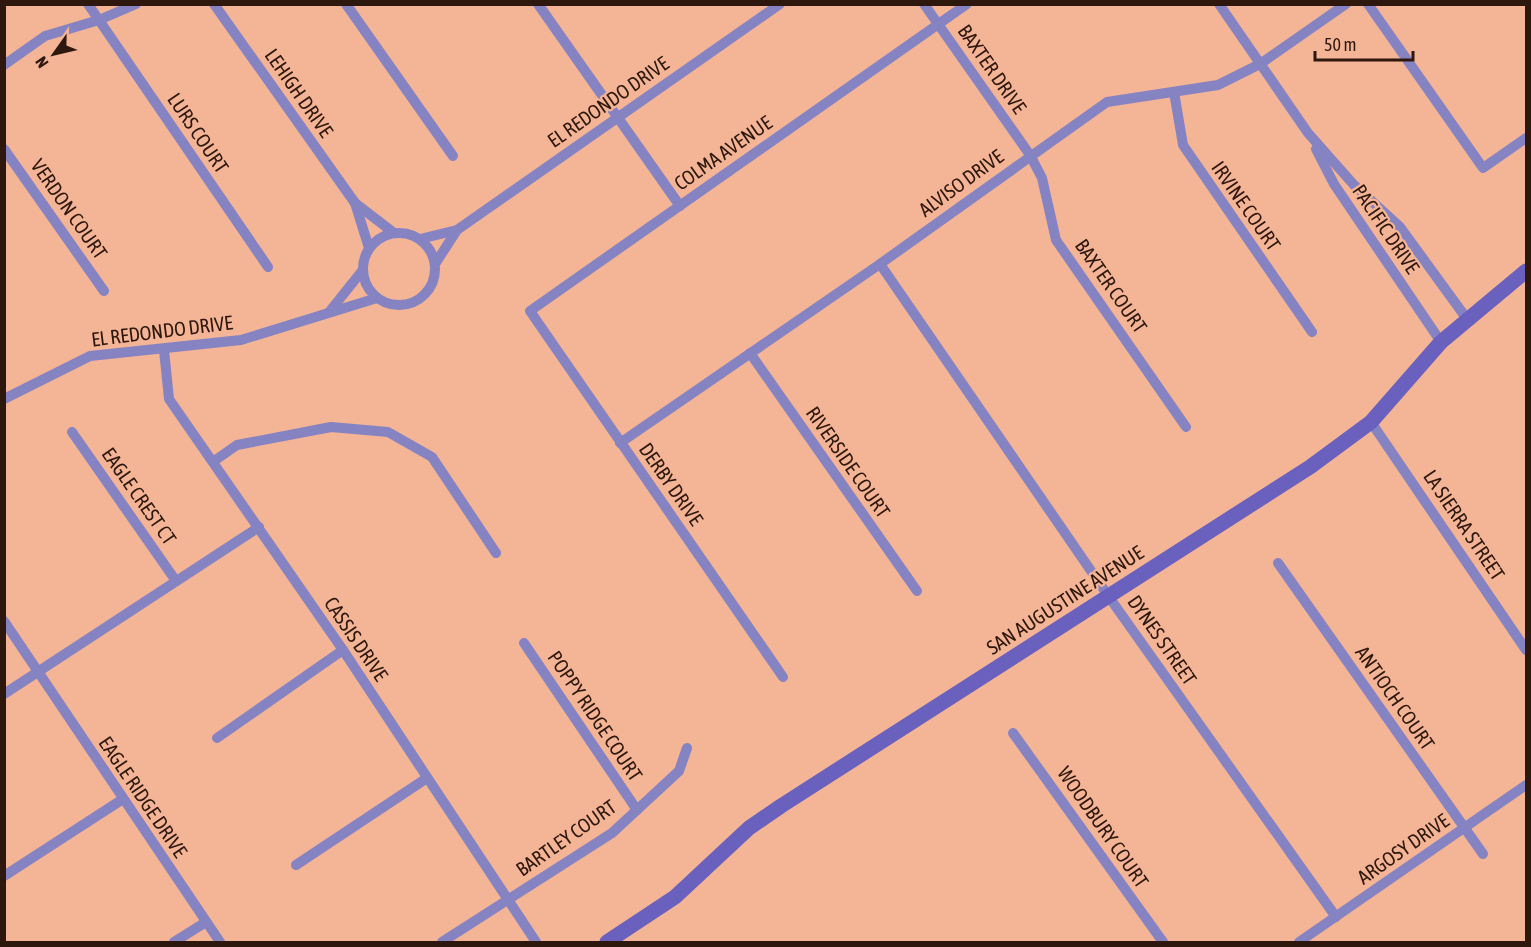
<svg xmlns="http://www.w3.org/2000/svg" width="1531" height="947" viewBox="0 0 1531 947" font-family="'Asap Condensed',sans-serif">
  <rect width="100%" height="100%" fill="#f4b496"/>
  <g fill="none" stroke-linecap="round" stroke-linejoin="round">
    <g stroke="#8683c3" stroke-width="10">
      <polyline points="88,4 268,267"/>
      <polyline points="214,4 355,203 394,233"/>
      <polyline points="346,4 453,156"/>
      <polyline points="538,4 680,206"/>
      <polyline points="924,4 1030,155 1042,178 1056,240 1186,427"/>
      <polyline points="1219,4 1308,133 1354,185 1400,227 1467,319"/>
      <polyline points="1368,4 1483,168 1526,138"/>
      <polyline points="4,65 45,36 99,20 136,4"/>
      <polyline points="1174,92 1183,145 1312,332"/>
      <polyline points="4,149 104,291"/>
      <polyline points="1316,149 1334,184 1441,342"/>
      <polyline points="355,203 369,248"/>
      <circle cx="399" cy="269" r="36"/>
      <polyline points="420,239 457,230"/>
      <polyline points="435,264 457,230 780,4"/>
      <polyline points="880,264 1109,597 1336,917"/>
      <polyline points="330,311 362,271"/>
      <polyline points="164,350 169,399 343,650 536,942"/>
      <polyline points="750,353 917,591"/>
      <polyline points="4,399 90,356 241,340 377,298"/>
      <polyline points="1371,422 1526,650"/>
      <polyline points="72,432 176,581"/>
      <polyline points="620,443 880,264 1107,102 1218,85 1260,64 1346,4"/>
      <polyline points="214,461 237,445 331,427 388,432 432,457 496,553"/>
      <polyline points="1278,563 1483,854"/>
      <polyline points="4,621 220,942"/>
      <polyline points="524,643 637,810"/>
      <polyline points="783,677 530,311 967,4"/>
      <polyline points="4,694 259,527"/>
      <polyline points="1013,733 1163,942"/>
      <polyline points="217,738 343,650"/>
      <polyline points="296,865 427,778"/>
      <polyline points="4,876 123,799"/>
      <polyline points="174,942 206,922"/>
      <polyline points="442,942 612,833 679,771 687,748"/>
      <polyline points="1299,942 1526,785"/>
    </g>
    <polyline stroke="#6a60be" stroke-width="15" points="607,942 675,897 749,828 781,806 1310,467 1371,422 1441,342 1526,271"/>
  </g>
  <g text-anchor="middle" stroke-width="4.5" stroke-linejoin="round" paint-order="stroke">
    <g font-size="20" fill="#2e170c" stroke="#f4b496">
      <text transform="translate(992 69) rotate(55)" y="7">BAXTER DRIVE</text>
      <text transform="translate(299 93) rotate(55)" y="7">LEHIGH DRIVE</text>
      <text transform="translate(608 102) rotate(-35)" y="7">EL REDONDO DRIVE</text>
      <text transform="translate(198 133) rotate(56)" y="7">LURS COURT</text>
      <text transform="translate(723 153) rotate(-35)" y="7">COLMA AVENUE</text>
      <text transform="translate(961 183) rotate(-36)" y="7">ALVISO DRIVE</text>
      <text transform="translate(1246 206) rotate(55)" y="7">IRVINE COURT</text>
      <text transform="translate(69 209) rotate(55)" y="7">VERDON COURT</text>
      <text transform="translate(1386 229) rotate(56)" y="7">PACIFIC DRIVE</text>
      <text transform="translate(1111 286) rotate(55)" y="7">BAXTER COURT</text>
      <text transform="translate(162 331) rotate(-7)" y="7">EL REDONDO DRIVE</text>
      <text transform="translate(848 462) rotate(55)" y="7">RIVERSIDE COURT</text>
      <text transform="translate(671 484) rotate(55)" y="7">DERBY DRIVE</text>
      <text transform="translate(139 496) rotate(55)" y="7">EAGLE CREST CT</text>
      <text transform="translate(1464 525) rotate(56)" y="7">LA SIERRA STREET</text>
      <text transform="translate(1065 600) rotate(-33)" y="7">SAN AUGUSTINE AVENUE</text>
      <text transform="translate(356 639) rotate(56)" y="7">CASSIS DRIVE</text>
      <text transform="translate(1162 640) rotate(55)" y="7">DYNES STREET</text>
      <text transform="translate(1395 698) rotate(55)" y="7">ANTIOCH COURT</text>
      <text transform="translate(595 716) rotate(56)" y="7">POPPY RIDGE COURT</text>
      <text transform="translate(143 797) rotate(56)" y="7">EAGLE RIDGE DRIVE</text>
      <text transform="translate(1103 827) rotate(55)" y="7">WOODBURY COURT</text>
      <text transform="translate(566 838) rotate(-35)" y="7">BARTLEY COURT</text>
      <text transform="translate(1403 849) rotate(-35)" y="7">ARGOSY DRIVE</text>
    </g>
  </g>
  <rect width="1531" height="947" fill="none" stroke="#2e170c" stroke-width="12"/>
  <g transform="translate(54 54) rotate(236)" stroke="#f4b496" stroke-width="4.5" paint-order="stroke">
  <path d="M0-4.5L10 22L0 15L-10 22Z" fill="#2e170c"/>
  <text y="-9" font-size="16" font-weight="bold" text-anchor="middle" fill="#2e170c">N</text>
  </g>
  <path d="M1315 51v9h98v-9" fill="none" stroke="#2e170c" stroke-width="3"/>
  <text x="1324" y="51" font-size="18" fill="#2e170c" stroke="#f4b496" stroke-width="4.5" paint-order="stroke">50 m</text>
</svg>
